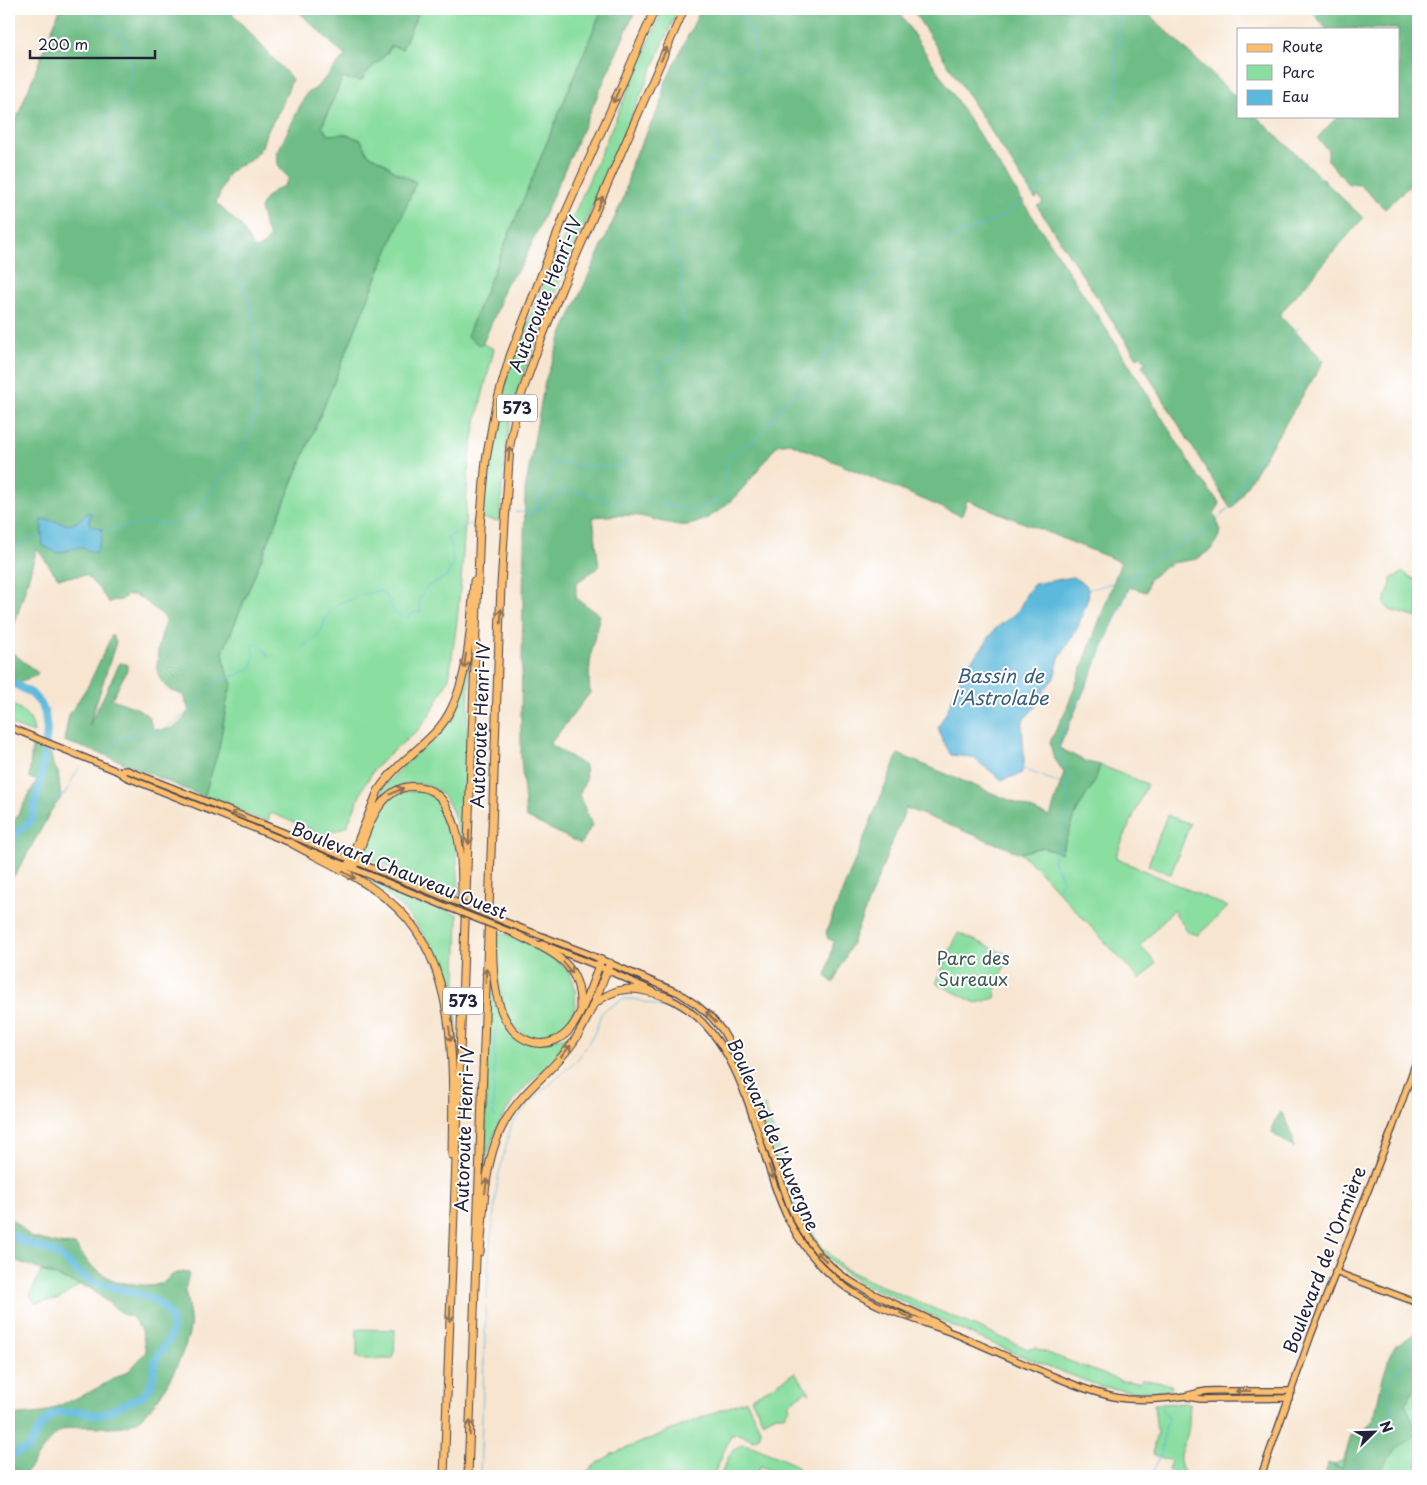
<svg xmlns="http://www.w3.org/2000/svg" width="1427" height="1485" viewBox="0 0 1427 1485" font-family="'Playpen Sans',sans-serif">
  <rect width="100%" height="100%" fill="#fff"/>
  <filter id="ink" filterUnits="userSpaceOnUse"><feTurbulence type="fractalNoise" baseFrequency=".02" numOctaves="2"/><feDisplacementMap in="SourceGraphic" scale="10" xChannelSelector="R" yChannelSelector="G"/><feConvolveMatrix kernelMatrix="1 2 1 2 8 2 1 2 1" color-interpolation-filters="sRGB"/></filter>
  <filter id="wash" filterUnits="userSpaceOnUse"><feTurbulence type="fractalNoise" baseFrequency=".0096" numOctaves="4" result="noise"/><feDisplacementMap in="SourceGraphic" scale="20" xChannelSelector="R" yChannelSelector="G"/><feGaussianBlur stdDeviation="1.12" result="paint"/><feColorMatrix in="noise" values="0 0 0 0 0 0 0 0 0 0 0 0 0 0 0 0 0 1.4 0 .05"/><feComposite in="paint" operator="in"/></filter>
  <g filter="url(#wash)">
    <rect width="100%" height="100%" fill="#f7e5d0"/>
    <g fill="#89dea0" stroke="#56806e">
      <path d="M420,9H602L467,336L494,349L477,417L469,460L462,568L457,621L449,678L432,711L418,730L388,755L373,771L363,788L347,826L324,835L271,813L267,822L204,797L219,748L228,696L232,684L226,671L223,652L416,182L395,172L385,163L368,154L361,140L345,134L328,135L322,127L342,78L362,80C370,65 383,62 392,46L402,49Z"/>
      <polygon points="663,9 678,9 555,293 520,382 512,413 506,447 499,521 481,518 499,409 513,356"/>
      <polygon points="1403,572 1418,582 1418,618 1390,610 1384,603 1391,584 1391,578 1397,576"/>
      <path d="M468,664H470L463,842H461C457,828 455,813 447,801C428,773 388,780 374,809L381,791L390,779L446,724C458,705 464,686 468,664Z"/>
      <path d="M9,704C23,708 33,718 34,733L9,724Z"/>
      <polygon points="1100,765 1147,784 1115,858 1228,907 1198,935 1188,932 1173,910 1140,946 1156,963 1140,980 1035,866 1020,853 1042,847 1073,820 1082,800 1095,781"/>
      <path d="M412,791C418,791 425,791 431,794C458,811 458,871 459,898C427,885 397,868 364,857C361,846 380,807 389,799C394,793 404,792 412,791Z"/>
      <polygon points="1167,815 1190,824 1171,874 1153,868 1153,867 1148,865"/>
      <path d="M353,873L458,915L456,978L457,1063C455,1044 456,1024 452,1006C450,996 445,986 442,977C424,925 401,899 353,873Z"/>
      <path d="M496,931C517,938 547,949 563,965C588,989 574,1046 534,1038C527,1036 520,1032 515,1027C494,1002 497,961 496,931Z"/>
      <polygon points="958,933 1009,955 996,988 995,998 976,1003 936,983"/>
      <path d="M490,985H493L503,1019L528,1043L567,1037L575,1028H577C565,1051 547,1066 529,1083C506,1106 492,1133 485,1164H484Z"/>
      <polygon points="765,1106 800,1213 822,1246 845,1269 872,1282 1028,1349 1035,1348 1121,1381 1139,1382 1143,1379 1172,1385 1171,1390 1135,1392 1099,1386 1014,1353 955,1327 938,1318 885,1293 862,1285 835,1265 814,1242 806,1230 791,1197 761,1114 761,1109"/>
      <polygon points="41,1271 80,1285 57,1300 35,1303 30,1295"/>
      <polygon points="357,1329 395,1330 394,1356 392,1359 361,1359 357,1357"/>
      <polygon points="1418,1343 1418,1476 1325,1476 1330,1466 1342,1461 1350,1446 1358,1440 1374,1419"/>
      <polygon points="795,1372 810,1393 809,1394 806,1391 788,1404 790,1407 784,1415 774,1415 763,1421 751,1398 777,1384"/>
      <polygon points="746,1400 760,1429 760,1435 754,1440 739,1434 731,1435 713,1476 582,1476 592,1467 612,1454"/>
      <path d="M1190,1403C1189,1413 1190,1426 1187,1435C1180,1456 1176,1454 1185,1476L1168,1470L1171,1461L1152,1454L1157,1433L1154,1404Z"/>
      <polygon points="742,1444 752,1446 796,1465 798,1470 796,1476 784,1476 760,1466 756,1476 720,1476 731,1452"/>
    </g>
    <g fill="#6ebd86" stroke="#487060">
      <path d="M60,9H228L292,79L281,108L266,133L262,147L251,160L236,167L227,176L216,203L241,226L254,249C261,248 267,242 270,237L265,227L260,208C266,198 271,190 284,186L289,178L282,171L278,164L277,153L306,94L316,88L345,56L296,9H420L402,49L391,46C383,61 370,66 361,81L342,78L322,126L328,135L345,134L361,140L368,154L385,163L395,172L416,182L223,652L226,671L232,684L228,696L219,748L204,797L105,755L64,741L69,715L89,684L112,635L116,642L89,726L120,663L127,664V670L112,699L139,709L149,717L153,729C171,732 181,726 189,710L183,695L169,690L160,679L157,668L158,650L165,621L164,616L141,598L134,595H127L121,600L110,601L109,603L100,590L86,575L58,578L37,549L13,630L9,634V544L16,527L9,521V138Z"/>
      <polygon points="602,9 636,9 522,265 504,286 498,308 483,343 479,345 467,336"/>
      <path d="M701,9H897L1127,361L1194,470L1220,504L1214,513L1221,531L1213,548L1197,559L1171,563L1149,579L1146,592L1129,587L1059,748L1087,762L1100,765L1095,781L1077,811L1061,853L1042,847L1020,853L906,808L852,943L833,983L826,976L834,941L828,939L826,932L898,754L1050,817L1064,773L1053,756L1050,742L1067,708L1121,562L967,500L962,516L790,443L777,445C754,474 726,518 688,525C677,527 651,518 639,516C624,514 608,516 593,517L599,567L576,583V598L600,615C593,641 587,666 590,693L550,744L585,766L586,780L579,795L592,825L581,844L526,817L521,758V717L525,491L545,381L563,332L624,197L632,162L661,104L664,85Z"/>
      <polygon points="912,9 1143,9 1238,99 1238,116 1256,116 1363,218 1279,315 1324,361 1233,508 1230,508 1142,365 1146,362 1141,356 1137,358 1037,206 1043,203 1039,196 1035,199"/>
      <polygon points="1311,9 1409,9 1418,25 1418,178 1385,209 1360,185 1348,184 1328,161 1328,150 1317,138 1338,116 1398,116 1398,29 1326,29"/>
      <polygon points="9,650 38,673 36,676 9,685"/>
      <polygon points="32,746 51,754 53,765 58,772 61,798 51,811 16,874 9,881 9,831 37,780 29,778"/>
      <path d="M1281,1112C1289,1123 1293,1134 1294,1148L1272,1133L1274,1122Z"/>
      <path d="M9,1217L31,1237L59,1244L75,1245L91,1266L115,1282L152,1286L163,1283L172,1275L183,1271L189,1273C188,1279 185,1286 186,1292C187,1308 193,1317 189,1333C183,1358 154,1419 127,1425C110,1430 77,1423 63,1430C51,1435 32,1465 24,1476H9V1416L42,1413L88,1393L130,1370L146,1352L142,1331L131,1316L124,1315L90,1288L80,1285L9,1258Z"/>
      <polygon points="1418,1328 1418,1383 1405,1404 1418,1433 1413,1438 1397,1448 1375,1476 1325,1476 1328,1463 1342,1468 1351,1435 1359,1437 1374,1419 1382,1381 1390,1355 1396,1345 1414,1335"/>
    </g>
    <g fill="#5db9db" stroke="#406e8b">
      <path d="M87,513H91L89,523L91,526L102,529L101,540L96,553L80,547L58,553L43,546L41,520C65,518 67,535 87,513Z"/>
      <polygon points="1073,577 1087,586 1089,595 1078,627 1059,658 1054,678 1041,694 1036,706 1024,719 1022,725 1024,756 1024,764 1021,774 1002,780 972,757 951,755 942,739 938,727 946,713 967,665 981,649 995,629 1018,611 1027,593 1034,584"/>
    </g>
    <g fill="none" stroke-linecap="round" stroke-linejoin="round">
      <g stroke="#5db9db" stroke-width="1">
        <path d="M87,9C90,22 108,30 121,33C131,53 137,85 120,104C116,107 112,111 108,114L105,130L111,154L123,176L135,191L170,210L220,242L229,251L250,306L254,323L258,368L256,413L248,435L239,456L223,475L197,514L188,520L169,524L146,523L102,531"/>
        <polyline points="1030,195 1059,172 1073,165 1107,113 1118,87 1117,66 1114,55 1120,44 1117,29 1123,9"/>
        <polyline points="932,247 998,218 1024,200"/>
        <polyline points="727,486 725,476 726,466 731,454 755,441 787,401 800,391 838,339 856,300 868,282 884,269 927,250"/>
        <polyline points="1235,505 1234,496 1265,447 1273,419 1290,395 1303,383 1304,377 1291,352 1290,347 1291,342 1298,328"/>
        <path d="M515,512L534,513L554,462L587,466H621L631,456L636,430L633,422L641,415L646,392L656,385L663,389L669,381L658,367L674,357L680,345L683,321L679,299L681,275L674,254L664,237L669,220L682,213L692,211L698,195L692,178L701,163L713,162L718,144L709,127C698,131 692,131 684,123L686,107L694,102L710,66L727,67L749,64L756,51L749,26L742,21L740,16L742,9"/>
        <polyline points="535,512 564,490 588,494 596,498 608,500 653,501 690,511 718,501 724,495 726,489"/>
        <path d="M9,559C22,542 19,537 43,538"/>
        <path d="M1087,590C1108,584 1128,581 1144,565L1216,525C1217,518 1222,513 1228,509"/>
        <path d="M302,647L315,638L322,629L326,617L340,602C354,601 351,597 361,595C367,593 371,594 377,590C388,594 390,602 394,612L406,619L411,614L421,611L418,603L425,588L446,577L453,565L451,542L446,539L469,524L475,522"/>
        <polyline points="106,754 111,743 127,736 136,735 147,729 161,731 185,715 216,682 238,675 252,667 254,655 252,644 259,645 270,657"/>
        <polyline points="1021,768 1057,782 1066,788 1069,799 1068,811 1053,861 1063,880 1058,890"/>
        <polyline points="1066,787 1072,781 1058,753 1059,741 1137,572"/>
        <polyline points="31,821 54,798 64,795 80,766"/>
        <polyline points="496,1117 493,1115 495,1031 499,1026"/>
        <polyline points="487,1298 489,1256 498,1178 511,1126 529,1103 578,1059 595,1032 601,1014 606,1009 623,999 634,999 680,1013"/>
        <polyline points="480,1476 486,1306"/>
        <polyline points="1151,1476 1160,1456 1166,1425 1168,1419 1161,1407"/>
        <path d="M1340,1476L1354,1466L1382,1431L1380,1426L1381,1422L1391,1415L1393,1411L1389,1400L1388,1385L1400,1366C1418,1361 1402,1352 1418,1343"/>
      </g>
      <g stroke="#5db9db" stroke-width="8">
        <polyline points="9,681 31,693 41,704 45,713 47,731 42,774 31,821 15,834 9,850"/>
        <path d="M9,1232C13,1235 17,1238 21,1241C33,1246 45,1248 57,1254C69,1262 77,1273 89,1280C113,1292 161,1289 171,1320C178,1341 155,1350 154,1367C153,1395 143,1396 120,1406C114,1409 106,1414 99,1415C93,1415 87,1412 81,1412C72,1411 63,1413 54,1413L39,1429L28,1449L13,1454L9,1453"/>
      </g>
    </g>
  </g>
  <g filter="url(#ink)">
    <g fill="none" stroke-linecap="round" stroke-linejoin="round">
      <g stroke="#423f51" stroke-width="8">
        <g id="major">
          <polyline points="9,727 117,771 126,777 293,844"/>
          <polyline points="117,771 127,770 178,790 444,897"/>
          <polyline points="313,852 442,905"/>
          <path d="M513,925L586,953L679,993L697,1005L711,1017L722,1030L739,1059L789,1204C804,1241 830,1272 866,1290C892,1304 920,1313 946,1328"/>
          <polyline points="542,944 598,966 653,991"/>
          <path d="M666,997C750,1034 753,1149 789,1221C803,1249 823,1271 848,1289C881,1311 922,1321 958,1335C990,1349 1021,1363 1053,1376C1077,1386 1101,1396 1127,1399C1146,1400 1167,1399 1185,1396C1190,1395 1196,1393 1201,1392C1210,1390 1220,1391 1230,1391C1250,1391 1271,1391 1292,1391"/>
          <polyline points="1335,1272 1418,1303"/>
          <polyline points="1188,1397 1201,1399 1289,1398"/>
          <polyline points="1261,1476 1311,1335 1393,1127 1418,1056"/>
        </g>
      </g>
      <g stroke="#423f51" stroke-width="9">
        <g id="highway">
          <path d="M291,843C327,863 368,880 398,909C460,968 453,1077 452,1155"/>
          <path d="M348,866L378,791C394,765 419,751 439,728C469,692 471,627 474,581"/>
          <path d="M354,868C364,838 378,780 419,787C431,789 441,796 446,806C463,834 462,872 462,903"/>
          <path d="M493,920C492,957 488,1034 536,1043C549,1045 562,1039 570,1029C582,1016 594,978 601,960"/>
          <path d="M513,933C549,951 581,960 580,1006"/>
          <path d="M593,1005C620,982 638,988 670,998"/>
          <path d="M480,1252C484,1211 483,1167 501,1129C517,1095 546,1077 569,1048C588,1024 598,991 610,963"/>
          <polyline points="444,1476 480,526 486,460 495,409 510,356 565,214 655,9"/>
          <polyline points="468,1476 501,585 510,445 517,407 539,345 562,288 684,9"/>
        </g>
      </g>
      <use href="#major" stroke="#fbbe6e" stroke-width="5.5"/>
      <use href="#highway" stroke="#fbbe6e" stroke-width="7"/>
      <g stroke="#423f51" stroke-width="8" stroke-linecap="butt">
        <g id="major-bridge">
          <polyline points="444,897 513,925"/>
          <polyline points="442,905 513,933"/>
        </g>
      </g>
      <use href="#major-bridge" stroke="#fbbe6e" stroke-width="5.5"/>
    </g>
    <defs><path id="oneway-shaft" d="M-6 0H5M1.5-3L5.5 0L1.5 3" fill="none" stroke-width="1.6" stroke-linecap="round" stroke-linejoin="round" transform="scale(1.25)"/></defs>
    <g stroke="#8e7054">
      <use href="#oneway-shaft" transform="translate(664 54) rotate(-66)"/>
      <use href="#oneway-shaft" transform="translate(616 96) rotate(114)"/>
      <use href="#oneway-shaft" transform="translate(600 203) rotate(-66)"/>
      <use href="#oneway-shaft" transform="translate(509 454) rotate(-86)"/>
      <use href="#oneway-shaft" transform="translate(501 616) rotate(-88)"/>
      <use href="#oneway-shaft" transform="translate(465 661) rotate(98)"/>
      <use href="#oneway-shaft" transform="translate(397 791) rotate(-26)"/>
      <use href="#oneway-shaft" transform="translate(238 815) rotate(-158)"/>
      <use href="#oneway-shaft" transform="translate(469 837) rotate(92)"/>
      <use href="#oneway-shaft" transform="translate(349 875) rotate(30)"/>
      <use href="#oneway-shaft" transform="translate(568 968) rotate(51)"/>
      <use href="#oneway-shaft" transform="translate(486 976) rotate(-88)"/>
      <use href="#oneway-shaft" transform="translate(711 1017) rotate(-134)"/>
      <use href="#oneway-shaft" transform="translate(450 1034) rotate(83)"/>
      <use href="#oneway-shaft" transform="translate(566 1051) rotate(-50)"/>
      <use href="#oneway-shaft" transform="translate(771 1172) rotate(71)"/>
      <use href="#oneway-shaft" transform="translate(486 1186) rotate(-82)"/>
      <use href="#oneway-shaft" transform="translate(822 1257) rotate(-134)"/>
      <use href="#oneway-shaft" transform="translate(450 1314) rotate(92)"/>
      <use href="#oneway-shaft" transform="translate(907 1316) rotate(23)"/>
      <use href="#oneway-shaft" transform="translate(1243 1391) rotate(179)"/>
      <use href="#oneway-shaft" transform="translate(470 1428) rotate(-88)"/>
    </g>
  </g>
  <g text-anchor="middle" stroke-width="4" stroke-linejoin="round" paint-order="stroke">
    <g fill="#fff" stroke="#646476" stroke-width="1">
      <rect x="497" y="394.5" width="40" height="27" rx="4"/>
      <rect x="443" y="987.5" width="40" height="27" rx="4"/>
    </g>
    <g font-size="16" font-weight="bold" fill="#22223b">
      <text x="517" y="414">573</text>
      <text x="463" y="1007">573</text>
    </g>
    <g font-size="18" fill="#22223b" stroke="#fff">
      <text transform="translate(546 294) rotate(-68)" y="6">Autoroute Henri-IV</text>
      <text transform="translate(481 725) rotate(-88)" y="6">Autoroute Henri-IV</text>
      <text transform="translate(399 871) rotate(22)" y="6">Boulevard Chauveau Ouest</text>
      <text transform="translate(465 1129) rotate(-88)" y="6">Autoroute Henri-IV</text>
      <text transform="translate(773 1135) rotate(67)" y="6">Boulevard de l'Auvergne</text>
      <text transform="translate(1325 1260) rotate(-69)" y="6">Boulevard de l'Ormière</text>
    </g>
    <g font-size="18" fill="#415a59" stroke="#fff">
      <text x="973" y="965">Parc des<tspan x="973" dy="21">Sureaux</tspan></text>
    </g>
    <g font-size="19" font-style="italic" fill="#3a5e7b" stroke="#fff">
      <text x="1000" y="683">Bassin de<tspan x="1000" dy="22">l'Astrolabe</tspan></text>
    </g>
  </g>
  <rect width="1427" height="1485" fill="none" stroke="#fff" stroke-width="30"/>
  <rect x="1237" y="28" width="162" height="90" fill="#ffffff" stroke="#a7a7b1"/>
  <rect x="1247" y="44" width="25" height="8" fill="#fbbe6e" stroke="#a7a7b1"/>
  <text x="1282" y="52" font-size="15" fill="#22223b">Route</text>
  <rect x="1247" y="65" width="25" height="15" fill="#89dea0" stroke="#a7a7b1"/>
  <text x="1282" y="78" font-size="15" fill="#22223b">Parc</text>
  <rect x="1247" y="90" width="25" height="15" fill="#5db9db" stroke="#a7a7b1"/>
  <text x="1282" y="102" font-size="15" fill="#22223b">Eau</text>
  <g transform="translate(1374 1432) rotate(67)" stroke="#ffffff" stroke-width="4" paint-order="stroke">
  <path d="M0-4L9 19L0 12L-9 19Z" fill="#22223b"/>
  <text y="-8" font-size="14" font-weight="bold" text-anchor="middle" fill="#22223b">N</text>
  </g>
  <path d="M30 50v8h125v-8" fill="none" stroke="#22223b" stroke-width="2.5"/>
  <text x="38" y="50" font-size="15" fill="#22223b" stroke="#ffffff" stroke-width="4" paint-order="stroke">200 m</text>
</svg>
